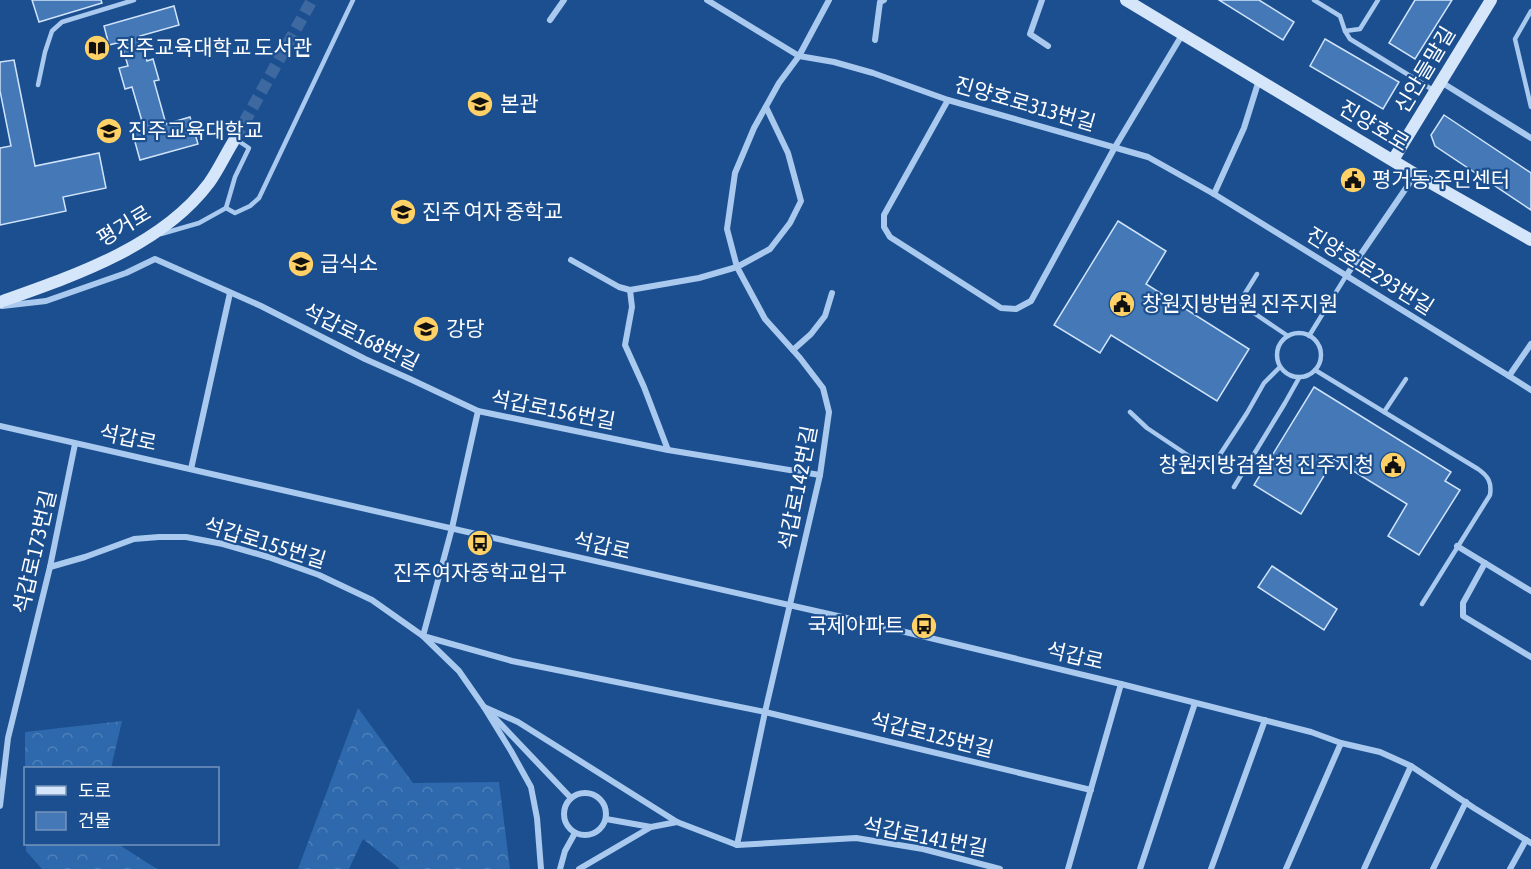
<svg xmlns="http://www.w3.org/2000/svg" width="1531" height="869" viewBox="0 0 1531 869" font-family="'Asap Condensed','Noto Sans KR',sans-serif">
  <defs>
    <pattern id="forest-crowns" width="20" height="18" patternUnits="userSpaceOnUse" patternTransform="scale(1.5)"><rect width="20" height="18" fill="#2e69ad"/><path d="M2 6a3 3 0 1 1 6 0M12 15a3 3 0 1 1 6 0" fill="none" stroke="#4d80b9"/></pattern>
  </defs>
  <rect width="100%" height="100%" fill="#1b4f8f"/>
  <g fill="url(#forest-crowns)">
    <polygon points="358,708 413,783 499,782 510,869 400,869 363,839 349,869 298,869"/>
    <polygon points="122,721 111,768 26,768 25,790 25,732"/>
    <polygon points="26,844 118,844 157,869 42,869 26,851"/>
  </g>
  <g fill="#4478b7" stroke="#cfe3fa" stroke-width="1.5">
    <polygon points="32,0 101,0 102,3 39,22"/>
    <polygon points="1219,0 1259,0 1294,22 1283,40"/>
    <polygon points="1415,0 1452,0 1415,59 1389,43"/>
    <polygon points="174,6 179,25 140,36 147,61 153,59 159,80 154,81 166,124 190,117 198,144 140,160 132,131 144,128 132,87 125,89 119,68 128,66 121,42 109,45 104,26"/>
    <polygon points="1325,39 1399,82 1383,109 1310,66"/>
    <polygon points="14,60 35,166 99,153 106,188 63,197 66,211 0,225 0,148 11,146 0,91 0,62"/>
    <polygon points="1444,115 1531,173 1531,210 1435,146 1431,135"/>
    <polygon points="1118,221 1166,251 1146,284 1249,349 1217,401 1111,335 1100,353 1054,325"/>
    <polygon points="1314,387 1451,472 1445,481 1460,490 1419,555 1388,536 1407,504 1334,459 1301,514 1254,485"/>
    <polygon points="1272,566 1337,609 1324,630 1258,587"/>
  </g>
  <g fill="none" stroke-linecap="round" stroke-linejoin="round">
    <polyline stroke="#3d69a0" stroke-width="12" stroke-dasharray="12 6" stroke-linecap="butt" points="235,139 312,0"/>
    <g stroke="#a9c9ee" stroke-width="4.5">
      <polyline points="1314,0 1340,16 1345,31 1350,39 1433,90"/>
      <polyline points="1531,11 1515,39 1531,107"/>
      <polyline points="1345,31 1360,29 1378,0"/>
      <polyline points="38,85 45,52 52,31 62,22 134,0"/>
      <polyline points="226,208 235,177 249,148 237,140"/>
      <polyline points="161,234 199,223 226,208 235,213 250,206 259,198 353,0"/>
      <polyline points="1257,274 1239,303 1288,336"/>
      <circle cx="1299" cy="355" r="22"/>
      <polyline points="1309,336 1346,276"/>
      <path d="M1315,370L1478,469C1488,476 1492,482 1490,495L1422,604"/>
      <polyline points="1130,412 1147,428 1195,460 1209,460 1219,456 1247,413 1264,383 1280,367"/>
      <polyline points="1384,412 1406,379"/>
      <polyline points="1234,487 1285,403 1299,378"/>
    </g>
    <g stroke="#a9c9ee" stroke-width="6">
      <polyline points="707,0 799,56 834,62 873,73 948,100 1148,157 1214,194 1509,376"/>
      <polyline points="1042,0 1030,34 1048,46"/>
      <polyline points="550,20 564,0"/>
      <polyline points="875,40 880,2 884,0"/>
      <polyline points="1441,82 1531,138"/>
      <polyline points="948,100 884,215 884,227 890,237 1001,308 1016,309 1031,301 1115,147 1182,35"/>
      <polyline points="1214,194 1244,128 1259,80"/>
      <polyline points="571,260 619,287 630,290 699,278 737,267 770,249 790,223 801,201 788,153 766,107"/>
      <polyline points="1346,276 1415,175"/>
      <polyline points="630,290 632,307 625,345 644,387 668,450"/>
      <polyline points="2,306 46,301 126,273 155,259 261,306 365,359 410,379 478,411"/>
      <polyline points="1531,344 1509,376 1531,390"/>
      <polyline points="793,350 811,334 825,316 832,293"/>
      <polyline points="0,426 851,619 1121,684 1311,732 1341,743 1380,752 1411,766 1474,808 1531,843"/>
      <polyline points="191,469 230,293"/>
      <polyline points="820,475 668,450 478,411 452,528 423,636 512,661 765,712 1091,790"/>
      <polyline points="1457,546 1531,591"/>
      <polyline points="1485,563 1463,603 1463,616 1531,657"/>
      <polyline points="50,567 85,557 134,539 159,537 186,537 223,544 268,557 319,575 372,600 423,636 459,671 484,707 511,751 531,787 537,818 541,869"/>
      <polyline points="484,707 518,722 677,822 737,845 856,838 923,849 1000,869"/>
      <polyline points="493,716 571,798"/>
      <circle cx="585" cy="814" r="21"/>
      <polyline points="0,806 8,738 50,567 75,444"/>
      <polyline points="606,819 651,827"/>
      <polyline points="737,845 765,712 820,475 829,412 823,388 800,358 765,319 737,267 727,229 735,173 754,128 779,83 799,56 829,0"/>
      <polyline points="560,869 565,851 575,833"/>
      <polyline points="579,869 651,827 677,822"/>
      <polyline points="1068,869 1121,684"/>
      <polyline points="1140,869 1195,703"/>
      <polyline points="1211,869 1265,720"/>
      <polyline points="1286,869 1341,743"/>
      <polyline points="1364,869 1411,766"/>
      <polyline points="1433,869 1466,802"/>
      <polyline points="1510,869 1526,840"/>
    </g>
    <g stroke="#d6e6fa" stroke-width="12">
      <polyline points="1126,0 1415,174 1531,240"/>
      <polyline points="1393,160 1491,0"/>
      <path d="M0,302C73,276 161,247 209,183C219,169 226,153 235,139"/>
    </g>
  </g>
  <defs>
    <g id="library-disc" transform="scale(1.35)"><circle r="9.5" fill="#ffd166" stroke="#1b4f8f"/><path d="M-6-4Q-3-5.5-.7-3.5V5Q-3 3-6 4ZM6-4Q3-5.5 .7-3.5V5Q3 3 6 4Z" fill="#111"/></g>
    <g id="school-disc" transform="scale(1.35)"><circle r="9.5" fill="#ffd166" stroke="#1b4f8f"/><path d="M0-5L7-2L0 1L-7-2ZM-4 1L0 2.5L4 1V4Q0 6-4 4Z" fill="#111"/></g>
    <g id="university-disc" transform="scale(1.35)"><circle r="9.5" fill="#ffd166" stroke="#1b4f8f"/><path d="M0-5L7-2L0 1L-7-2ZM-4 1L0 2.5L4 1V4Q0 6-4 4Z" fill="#111"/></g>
    <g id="civic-disc" transform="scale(1.35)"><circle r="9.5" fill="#ffd166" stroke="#1b4f8f"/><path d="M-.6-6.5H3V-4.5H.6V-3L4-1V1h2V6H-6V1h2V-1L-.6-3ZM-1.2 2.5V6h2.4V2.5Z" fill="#111"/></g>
    <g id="bus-disc" transform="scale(1.35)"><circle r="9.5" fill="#ffd166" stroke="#1b4f8f"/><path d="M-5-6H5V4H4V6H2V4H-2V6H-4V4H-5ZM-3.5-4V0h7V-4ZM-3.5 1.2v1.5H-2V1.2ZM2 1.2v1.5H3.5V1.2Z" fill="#111"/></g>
  </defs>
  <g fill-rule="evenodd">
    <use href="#library-disc" x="97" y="48"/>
    <use href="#school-disc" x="480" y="104"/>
    <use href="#university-disc" x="109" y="131"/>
    <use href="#civic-disc" x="1353" y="180"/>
    <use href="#school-disc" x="403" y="212"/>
    <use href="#school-disc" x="301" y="264"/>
    <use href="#civic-disc" x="1122" y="304"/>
    <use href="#school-disc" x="426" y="329"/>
    <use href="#civic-disc" x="1393" y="465"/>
    <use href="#bus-disc" x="480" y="543"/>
    <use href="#bus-disc" x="924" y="626"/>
  </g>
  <g text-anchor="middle" stroke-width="4.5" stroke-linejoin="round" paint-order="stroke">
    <g font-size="21" fill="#fff" stroke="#1b4f8f" text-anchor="start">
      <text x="116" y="55">진주교육대학교 도서관</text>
      <text x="500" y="111">본관</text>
      <text x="128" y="138">진주교육대학교</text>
      <text x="1372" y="187">평거동 주민센터</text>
      <text x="422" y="219">진주 여자 중학교</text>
      <text x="320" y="271">급식소</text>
      <text x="1142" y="311">창원지방법원 진주지원</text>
      <text x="446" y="336">강당</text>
      <text x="1374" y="472" text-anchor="end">창원지방검찰청 진주지청</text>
      <text x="480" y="580" text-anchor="middle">진주여자중학교입구</text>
      <text x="904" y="633" text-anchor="end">국제아파트</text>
    </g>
    <g font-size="21" fill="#fff" stroke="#1b4f8f">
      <text transform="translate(1425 70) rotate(-59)" y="7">신안들말길</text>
      <text transform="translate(1025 104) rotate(16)" y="7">진양호로313번길</text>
      <text transform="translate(1374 126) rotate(31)" y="7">진양호로</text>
      <text transform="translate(124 226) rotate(-31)" y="7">평거로</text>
      <text transform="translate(1370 271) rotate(32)" y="7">진양호로293번길</text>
      <text transform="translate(361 337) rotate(26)" y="7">석갑로168번길</text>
      <text transform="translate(553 410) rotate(11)" y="7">석갑로156번길</text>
      <text transform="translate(128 438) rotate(12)" y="7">석갑로</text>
      <text transform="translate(798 488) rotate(-79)" y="7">석갑로142번길</text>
      <text transform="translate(265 543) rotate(17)" y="7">석갑로155번길</text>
      <text transform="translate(602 546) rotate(13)" y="7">석갑로</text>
      <text transform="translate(35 552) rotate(-77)" y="7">석갑로173번길</text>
      <text transform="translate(1075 656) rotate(13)" y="7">석갑로</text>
      <text transform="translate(932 735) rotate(14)" y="7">석갑로125번길</text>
      <text transform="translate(925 837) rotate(11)" y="7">석갑로141번길</text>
    </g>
  </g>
  <rect x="24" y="767" width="195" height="78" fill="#1b4f8f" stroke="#7695bc" stroke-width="1.5"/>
  <rect x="36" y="786" width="30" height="9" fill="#d6e6fa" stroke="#7695bc" stroke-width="1.5"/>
  <text x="78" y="797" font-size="18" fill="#ffffff">도로</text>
  <rect x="36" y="812" width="30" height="18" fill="#4478b7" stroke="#7695bc" stroke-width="1.5"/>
  <text x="78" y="827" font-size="18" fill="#ffffff">건물</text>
</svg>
